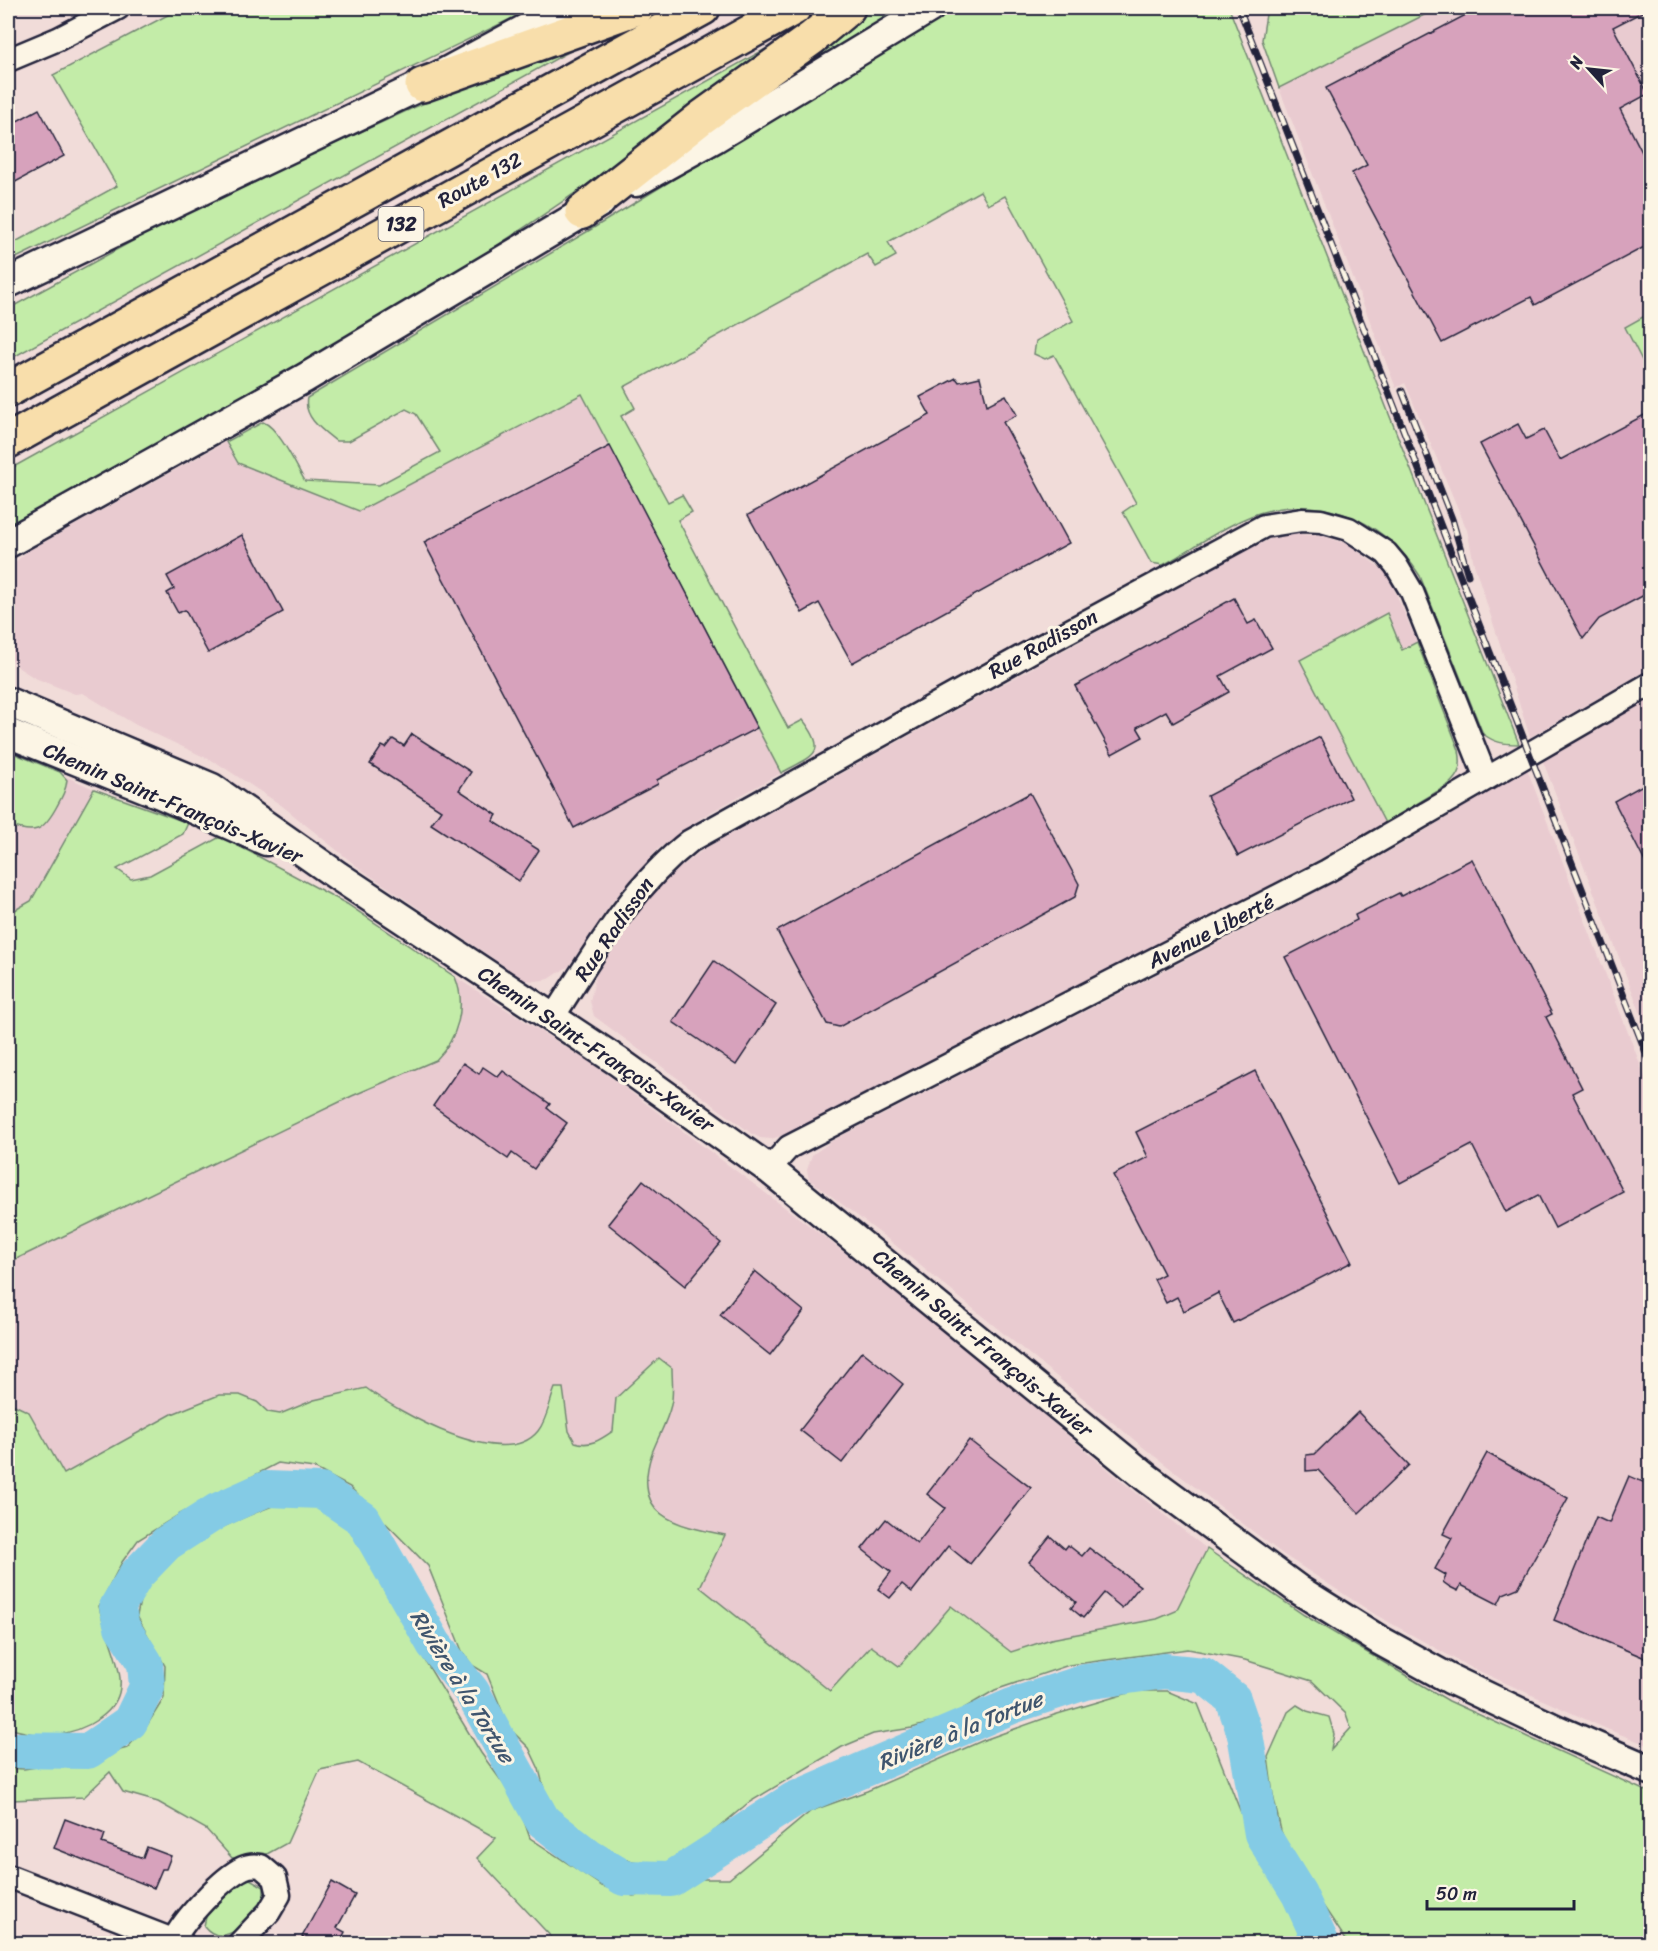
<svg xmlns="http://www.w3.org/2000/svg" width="1658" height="1951" viewBox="0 0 1658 1951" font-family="Sriracha,sans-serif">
  <rect width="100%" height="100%" fill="#f1dcd9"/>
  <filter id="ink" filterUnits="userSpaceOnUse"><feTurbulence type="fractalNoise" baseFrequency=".0167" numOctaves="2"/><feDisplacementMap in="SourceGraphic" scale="12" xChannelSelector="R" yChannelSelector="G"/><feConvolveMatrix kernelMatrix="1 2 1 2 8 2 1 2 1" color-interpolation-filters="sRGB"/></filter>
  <g filter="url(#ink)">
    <g fill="#e9cbd0">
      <polygon points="1438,8 1650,8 1650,313 1625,327 1650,376 1650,668 1530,737 1474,564 1467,530 1405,383 1396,388 1279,88"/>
      <polygon points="582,394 781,773 704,816 658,849 612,902 569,966 549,979 536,981 525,980 359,868 281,805 217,763 136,725 83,693 75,694 35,678 19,668 8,655 8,570 13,564 28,551 226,442 238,463 359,511"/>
      <polygon points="1297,534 1322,536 1348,544 1387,573 1417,642 1318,694 1385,823 1268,887 784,1135 771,1139 760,1138 751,1133 594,1016 590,1001 596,975 647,900 667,878 704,849 1248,549 1271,539"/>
      <polygon points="1650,698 1650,1037 1542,759"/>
      <polygon points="8,751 94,789 31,901 8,914"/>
      <polygon points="1527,769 1650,1090 1650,1746 1607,1729 1466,1665 1376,1615 1284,1555 1149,1452 889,1240 809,1179 807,1170 812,1155 832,1141 1271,916 1408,841"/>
      <polygon points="455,977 597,1067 815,1230 920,1311 1124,1483 1207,1549 1176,1611 1157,1619 1051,1639 1011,1652 951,1607 899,1666 871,1646 830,1691 700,1587 725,1535 698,1530 671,1519 652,1505 645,1485 652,1453 672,1404 626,1391 616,1398 613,1431 600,1441 585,1445 575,1442 569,1431 566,1402 555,1388 539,1430 528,1439 502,1446 468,1440 416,1420 366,1388 314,1400 280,1414 268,1412 257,1402 219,1395 172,1414 64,1474 29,1412 8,1402 8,1263 352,1096 436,1060 445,1051 459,1025 459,987"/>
    </g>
    <g fill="#c3eca8" stroke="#728772" stroke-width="1.5">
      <polygon points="181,8 533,8 8,262 8,246 117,186 53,75"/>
      <polygon points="874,8 913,8 729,119 838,32"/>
      <path d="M955,8H1229L1519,744C1504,744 1495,743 1483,734L1420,576C1383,516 1310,489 1244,519C1216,531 1190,550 1163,565L1151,563L1123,512L1136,503L1054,355L1045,359L1034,354L1036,341L1073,321L1005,196L988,205L980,191L888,242L896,256L876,267L867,254L624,387L635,408L621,416L668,502L682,495L692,512L678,520L788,728L803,720C830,754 812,756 781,773L582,394L359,511L238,463L226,442L263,422C279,428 296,466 305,481L379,485L440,452L416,414L406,409L349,441H336C322,430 303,417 307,398L595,227Z"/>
      <polygon points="1267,8 1438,8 1279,88 1262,40"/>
      <polygon points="583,37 585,43 8,360 8,309 184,213 415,107"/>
      <path d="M787,37L789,40C675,122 562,206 443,280C301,368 153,445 8,526V470Z"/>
      <polygon points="1650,313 1650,376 1625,327"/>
      <path d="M1387,613L1402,650L1417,642L1459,750C1462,766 1460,775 1448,785L1385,823L1300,660Z"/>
      <path d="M8,751L60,772L67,780C66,790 62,797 57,806C43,832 35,835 8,825Z"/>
      <path d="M94,789L188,823L183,834L117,869L131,879L150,875L218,838H224L347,904L455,977C467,1006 458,1038 436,1060L352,1096L8,1263V914L31,901Z"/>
      <path d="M659,1358L672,1368C672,1380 674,1394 671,1405C667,1422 658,1437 652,1453C631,1516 674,1525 725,1535L700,1587L830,1691L871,1646L899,1666L951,1606L1011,1652L1051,1639L1157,1619L1176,1611L1207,1549L1304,1615L1449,1701L1650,1793V1943H1348L1295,1864L1281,1831L1273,1795L1268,1757L1288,1712L1297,1705L1307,1711L1329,1717L1334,1734L1331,1750L1351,1728L1346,1714L1312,1681L1245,1660L1188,1649L1069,1665L995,1690L949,1717L912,1728L873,1734L842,1747L748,1803L682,1858L663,1864H647L619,1858L589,1844L560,1823L546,1797L539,1769L529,1748L509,1728L487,1674L472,1665L462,1651L428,1566L350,1487L314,1468L278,1463L180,1514L138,1540L122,1562L99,1606C104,1630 117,1653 120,1678C124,1713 83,1732 53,1735C38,1736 22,1732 8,1728V1402L29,1412L64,1474L172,1414L219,1395H240L257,1402L268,1412L280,1414L314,1400L366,1388C398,1412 504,1473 538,1431C547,1420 550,1400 555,1388H563L569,1431L575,1442C590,1447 600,1440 613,1431L616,1398Z"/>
      <path d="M283,1502L315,1503L348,1520L424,1659L481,1753L518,1804L530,1838L602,1886L633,1896L663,1892L702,1879H729L811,1811L867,1791L984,1740L1054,1715L1135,1691H1167L1198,1704L1249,1833L1297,1916L1309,1943H557L477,1858L496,1838L358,1762L320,1770L287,1843L267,1854L232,1858L206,1829L158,1802L123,1792L110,1772L84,1797L12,1800L8,1809V1768L24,1769L87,1759L127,1748L146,1727L164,1698L165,1666L137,1616C139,1606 141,1589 148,1581C180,1543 237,1519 283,1502Z"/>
      <path d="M244,1879H250L264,1887V1903C249,1920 224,1951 204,1926L207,1912L238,1882Z"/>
    </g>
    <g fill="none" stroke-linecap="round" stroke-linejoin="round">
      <polyline stroke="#84cbe5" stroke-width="36" points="8,1750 88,1751 130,1722 147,1687 145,1663 122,1627 117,1607 136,1575 167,1543 217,1511 266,1489 321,1491 363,1519 434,1644 472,1692 543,1821 589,1857 624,1878 671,1879 793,1800 1012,1706 1085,1682 1164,1671 1203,1675 1233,1699 1245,1734 1262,1834 1299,1894 1322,1944"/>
    </g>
    <g fill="#d7a2bc" stroke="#22223b" stroke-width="1.5">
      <polygon points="1479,8 1650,8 1613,27 1648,94 1620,109 1650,168 1650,244 1535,305 1531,297 1442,343 1352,173 1367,165 1326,88"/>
      <polygon points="39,109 64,156 8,186 8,126"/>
      <polygon points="980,377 987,405 1006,395 1017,415 1003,422 1069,543 852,663 819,603 802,613 748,515 930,415 920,397 956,378 959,382"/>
      <polygon points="1650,412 1650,592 1599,619 1583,639 1480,444 1518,424 1526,439 1544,430 1560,460"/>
      <polygon points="610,446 757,728 657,780 658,784 574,828 424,542"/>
      <polygon points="242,535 283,612 208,653 185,610 178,613 167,593 174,589 167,576"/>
      <polygon points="1234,598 1248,624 1256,620 1272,648 1220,676 1229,692 1173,723 1166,711 1137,727 1143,737 1112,754 1075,686"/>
      <polygon points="412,734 471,772 459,790 497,815 493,821 539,850 519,881 431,824 441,810 370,764 382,746 386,748 393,739 404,746"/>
      <polygon points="1320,737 1351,798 1238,856 1207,796"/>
      <polygon points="1650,781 1650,872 1614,801"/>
      <polygon points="1030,793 1079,884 1075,897 839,1027 827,1024 777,931"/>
      <polygon points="1472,859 1552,1014 1546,1017 1582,1088 1572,1093 1623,1192 1555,1228 1538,1195 1506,1212 1472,1145 1400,1183 1285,957 1357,920 1355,915 1399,893 1401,896"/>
      <polygon points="714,961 776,1005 736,1065 673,1022"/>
      <polygon points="463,1063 479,1074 483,1067 498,1077 503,1071 550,1104 547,1108 567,1123 534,1169 512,1153 508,1159 433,1106"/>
      <polygon points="1255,1071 1352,1262 1233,1323 1218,1293 1184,1311 1177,1297 1166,1303 1154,1279 1164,1274 1113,1175 1148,1157 1136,1132"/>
      <polygon points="643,1180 721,1243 685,1286 608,1224"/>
      <polygon points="755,1271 804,1311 770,1355 720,1315"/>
      <polygon points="862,1351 903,1384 842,1463 800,1430"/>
      <polygon points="1358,1412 1409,1465 1359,1513 1318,1470 1306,1471 1306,1455 1315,1454"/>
      <polygon points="969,1440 1031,1488 970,1564 948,1546 912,1592 902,1584 890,1598 878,1589 891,1572 862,1549 886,1519 917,1544 945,1508 927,1494"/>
      <polygon points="1487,1453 1568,1498 1518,1588 1503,1594 1498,1604 1461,1585 1458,1591 1450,1587 1443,1582 1446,1575 1435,1569 1452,1538 1443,1534"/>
      <polygon points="1629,1476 1650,1485 1650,1660 1554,1620 1596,1517 1609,1523"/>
      <polygon points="1050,1536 1065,1549 1068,1545 1082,1556 1089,1548 1140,1586 1122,1608 1104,1593 1083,1618 1071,1608 1076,1602 1029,1562"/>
      <polygon points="65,1819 105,1834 102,1843 143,1858 147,1847 171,1856 166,1869 162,1869 154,1888 54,1848"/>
      <polygon points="332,1882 355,1895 337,1928 345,1932 339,1944 313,1944 302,1937"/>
    </g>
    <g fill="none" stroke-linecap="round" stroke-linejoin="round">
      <g stroke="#22223b" stroke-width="27">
        <g id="minor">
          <polyline points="8,60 58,39 118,8"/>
          <path d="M553,1017C594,954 630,888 690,841L1034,650L1264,526L1302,520L1321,521L1349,529L1386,553L1396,565L1412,592L1486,778"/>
          <polyline points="769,1169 789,1147 1327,871 1650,684"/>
          <polyline points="8,1876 183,1944"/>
          <path d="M174,1940C183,1920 222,1878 243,1868C249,1865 255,1865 261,1866L275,1878L279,1895L269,1912L239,1944"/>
        </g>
      </g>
      <g stroke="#22223b" stroke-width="33">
        <g id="tertiary">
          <polyline points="636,182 715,138 930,8"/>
          <polyline points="8,283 422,85 564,8"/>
          <polyline points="8,543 305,378 601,202"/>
          <polyline points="8,702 212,788 338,876 619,1062 769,1169 1147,1478 1299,1590 1379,1640 1450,1679 1555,1729 1650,1770"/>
          <polyline points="8,733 160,794 266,841"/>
        </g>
      </g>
      <g stroke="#22223b" stroke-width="38">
        <g id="motorway">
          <polyline points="422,85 637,8"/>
          <polyline points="582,212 701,118 812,38 848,8"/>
          <polyline points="8,390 703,8"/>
          <polyline points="8,441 794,8"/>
        </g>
      </g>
      <use href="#minor" stroke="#fcf5e5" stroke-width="22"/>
      <use href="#tertiary" stroke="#fcf5e5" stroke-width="28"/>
      <use href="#motorway" stroke="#f8deab" stroke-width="33"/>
      <g stroke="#22223b" stroke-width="7">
        <g id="rail">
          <polyline points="1239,8 1650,1063"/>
          <polyline points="1402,391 1452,519 1468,575"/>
        </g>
      </g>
      <use href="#rail" stroke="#fcf5e5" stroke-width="4.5" stroke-dasharray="14" stroke-linecap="butt"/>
    </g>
  </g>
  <g text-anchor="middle" stroke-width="6" stroke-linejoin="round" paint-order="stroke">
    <rect fill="#fcf5e5" stroke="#63616e" stroke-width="1.5" x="378.5" y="207" width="45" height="34" rx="4.5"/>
    <g font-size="20" font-weight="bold" fill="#22223b">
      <text x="401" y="231">132</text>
    </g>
    <g font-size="21" fill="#22223b" stroke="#fcf5e5">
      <text transform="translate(480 180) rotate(-29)" y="7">Route 132</text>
      <text transform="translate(1043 644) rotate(-29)" y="7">Rue Radisson</text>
      <text transform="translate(173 803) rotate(23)" y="7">Chemin Saint-François-Xavier</text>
      <text transform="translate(614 929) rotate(-55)" y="7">Rue Radisson</text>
      <text transform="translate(1211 931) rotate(-27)" y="7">Avenue Liberté</text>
      <text transform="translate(596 1049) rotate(34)" y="7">Chemin Saint-François-Xavier</text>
      <text transform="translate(983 1343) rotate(40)" y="7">Chemin Saint-François-Xavier</text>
    </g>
    <g font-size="22" font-style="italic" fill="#3f556e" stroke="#fcf5e5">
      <text transform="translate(463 1686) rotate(58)" y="8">Rivière à la Tortue</text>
      <text transform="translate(960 1730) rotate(-22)" y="8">Rivière à la Tortue</text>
    </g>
  </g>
  <rect width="1658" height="1951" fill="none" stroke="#fcf5e5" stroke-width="30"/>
  <rect x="15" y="15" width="1628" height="1921" fill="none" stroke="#22223b" stroke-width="2" filter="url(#ink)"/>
  <g transform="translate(1589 69) rotate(297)" stroke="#fcf5e5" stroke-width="4.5" paint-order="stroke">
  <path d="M0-4.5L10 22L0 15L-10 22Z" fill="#22223b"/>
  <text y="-9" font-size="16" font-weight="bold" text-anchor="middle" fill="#22223b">N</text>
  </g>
  <path d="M1427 1900v9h147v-9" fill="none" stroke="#22223b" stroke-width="3"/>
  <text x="1436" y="1900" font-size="18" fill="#22223b" stroke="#fcf5e5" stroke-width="4.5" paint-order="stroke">50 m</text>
</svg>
